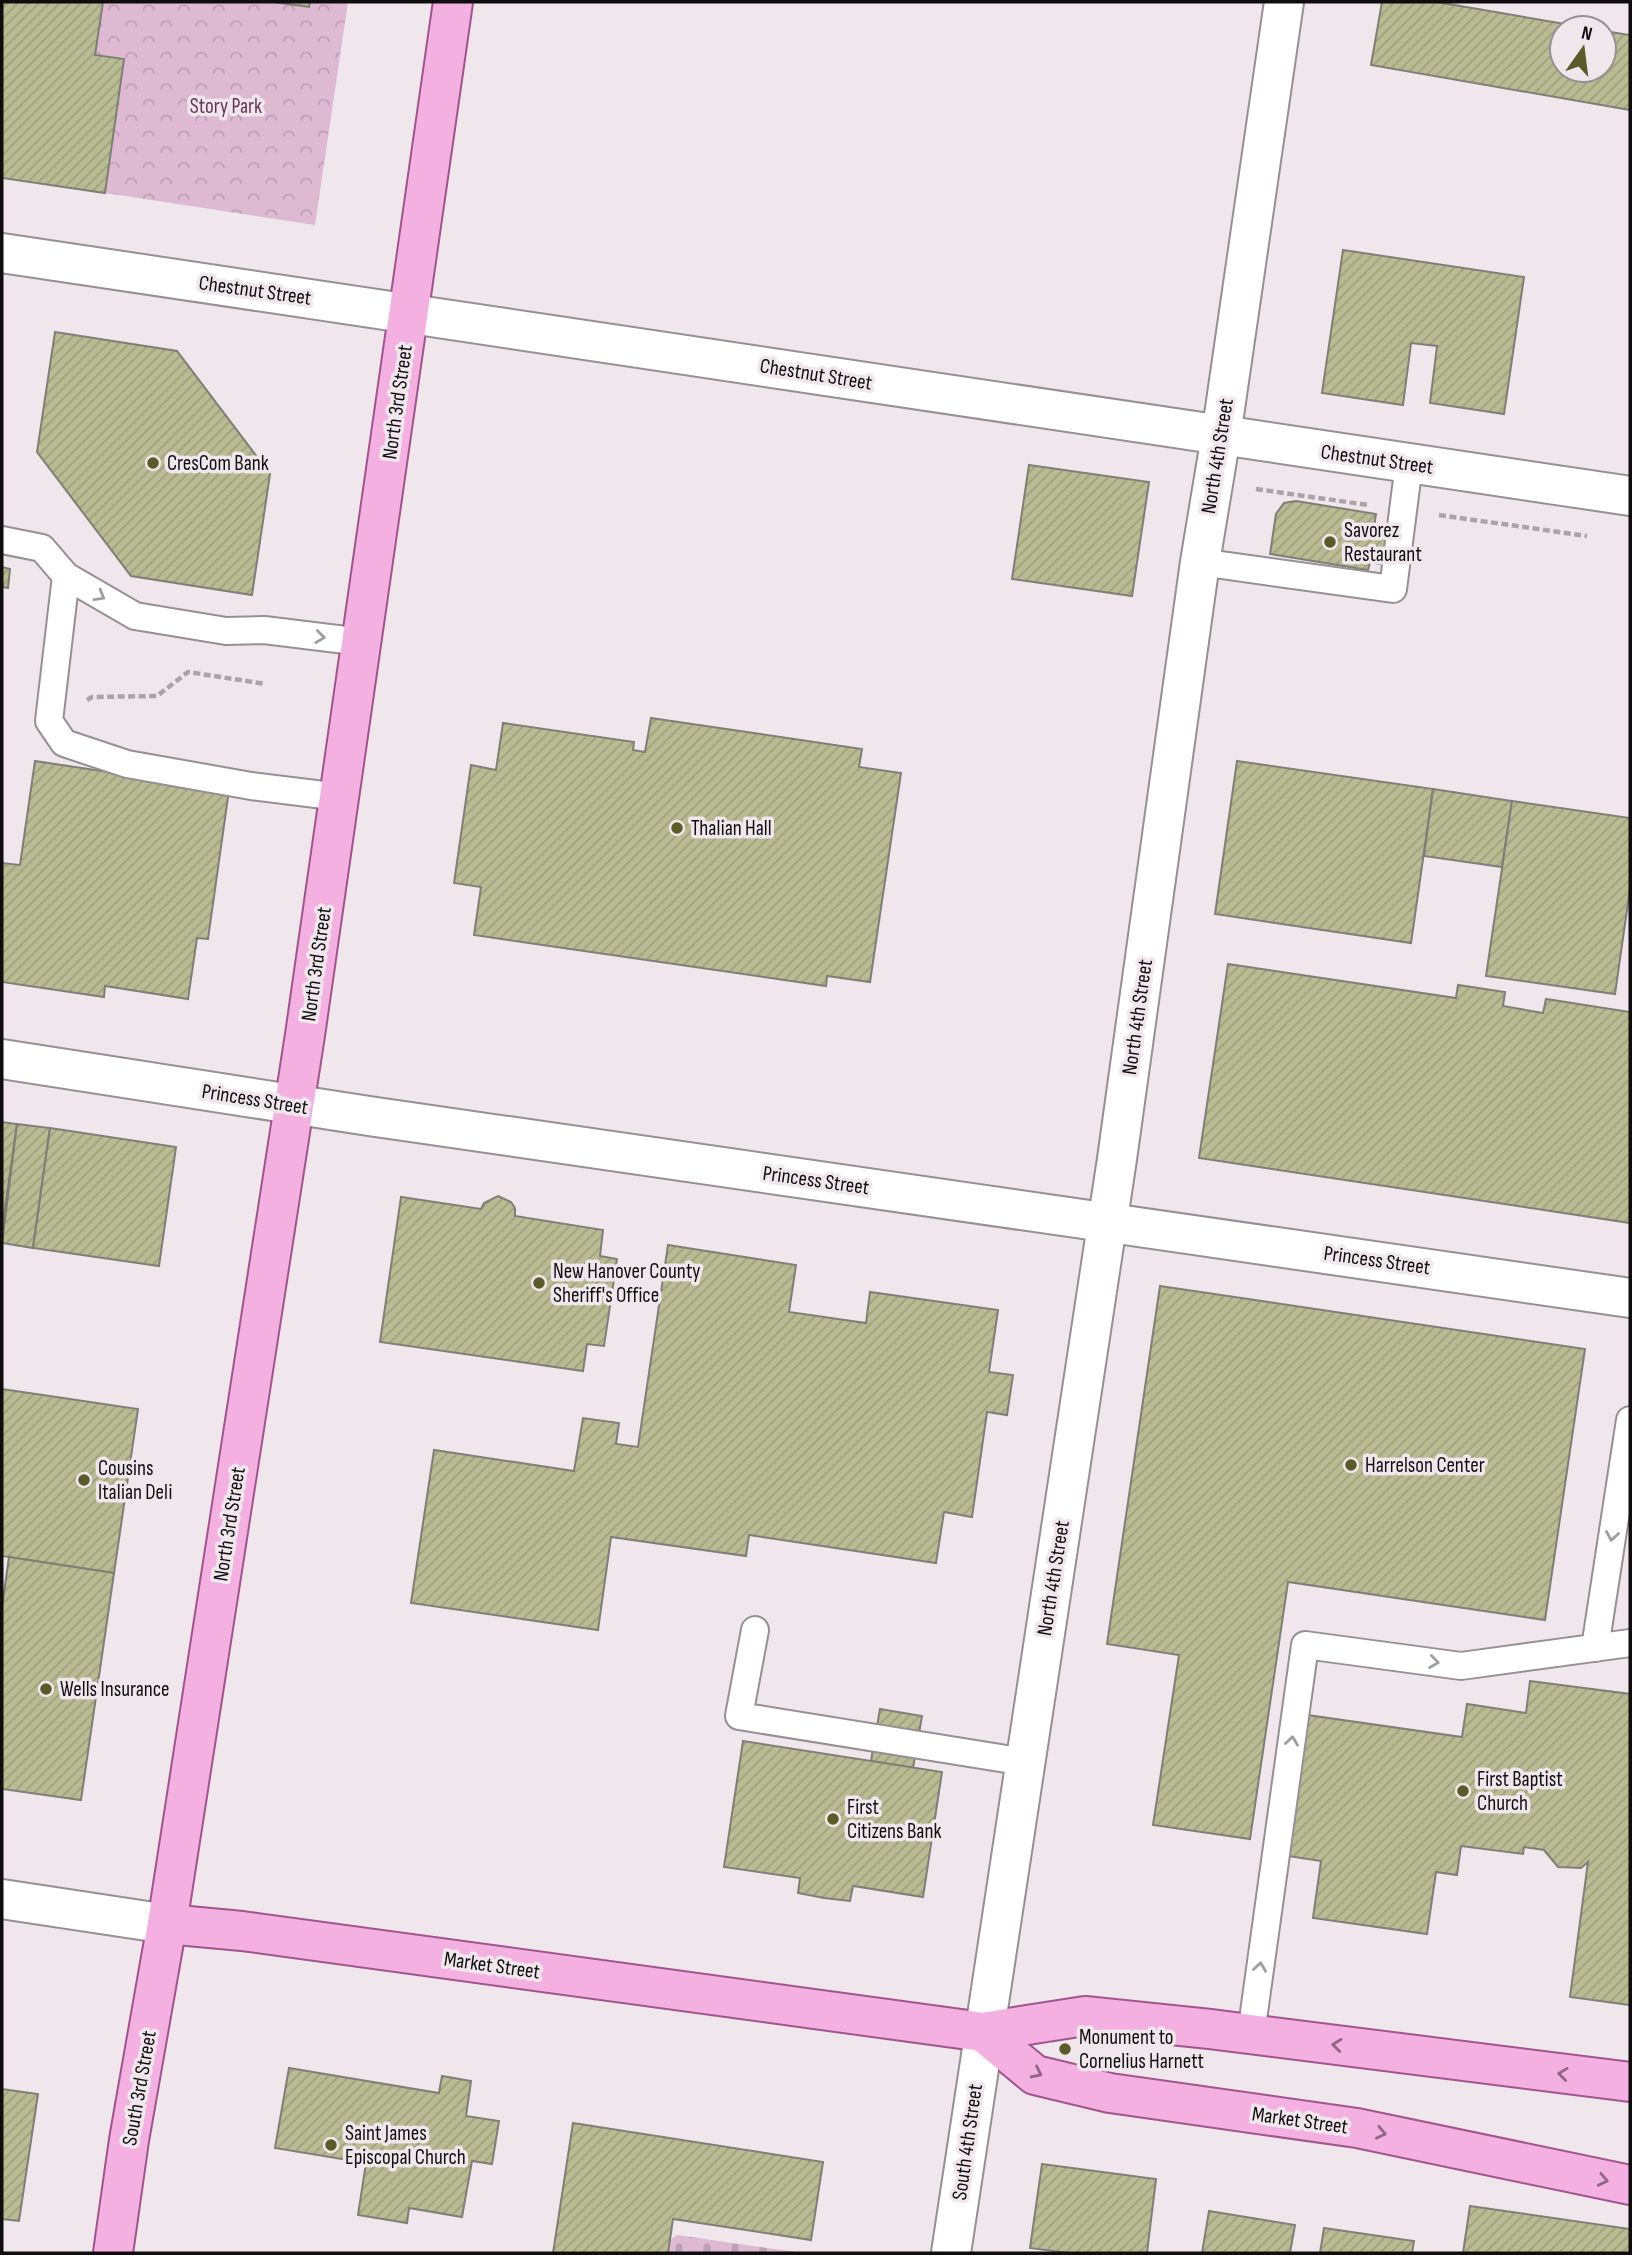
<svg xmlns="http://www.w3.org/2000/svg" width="1632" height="2255" viewBox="0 0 1632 2255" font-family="'Sofia Sans Condensed',sans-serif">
  <defs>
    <pattern id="cemetery-stones" width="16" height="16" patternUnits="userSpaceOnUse" patternTransform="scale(1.75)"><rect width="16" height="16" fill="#debad2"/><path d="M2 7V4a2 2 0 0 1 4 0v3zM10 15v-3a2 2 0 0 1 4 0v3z" fill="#bd9fb3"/></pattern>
    <pattern id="park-crowns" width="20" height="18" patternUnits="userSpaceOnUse" patternTransform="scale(1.75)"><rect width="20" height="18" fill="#debad2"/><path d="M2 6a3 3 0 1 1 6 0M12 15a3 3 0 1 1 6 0" fill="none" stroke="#bd9fb3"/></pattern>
    <pattern id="building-hatch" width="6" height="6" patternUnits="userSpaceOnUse" patternTransform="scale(1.75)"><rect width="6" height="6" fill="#b9bb92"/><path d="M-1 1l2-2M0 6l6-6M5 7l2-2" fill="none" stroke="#9ea07d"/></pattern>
  </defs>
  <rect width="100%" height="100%" fill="#f0e7ed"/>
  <polygon fill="url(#cemetery-stones)" points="677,2235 803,2253 652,2253"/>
  <polygon fill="url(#park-crowns)" points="103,2 273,2 309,7 310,2 348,2 315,225 105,193 124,59 95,55"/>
  <g fill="url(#building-hatch)" stroke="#7e7f77" stroke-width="2">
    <polygon points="2,2 103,2 95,55 124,59 105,193 2,178"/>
    <polygon points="273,2 310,2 309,7"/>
    <polygon points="1382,2 1437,2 1588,28 1562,28 1562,70 1604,70 1604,31 1630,35 1630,110 1371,65"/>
    <polygon points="1343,250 1524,277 1504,414 1430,403 1437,346 1411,343 1403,405 1322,393"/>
    <polygon points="55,332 177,351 270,474 252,595 131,576 37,452"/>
    <polygon points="1029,465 1149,482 1132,596 1012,579"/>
    <polygon points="1296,501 1376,514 1374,527 1390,529 1384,565 1370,562 1368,570 1270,554 1276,514 1284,503"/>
    <polygon points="2,567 10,569 8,588 2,587"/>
    <polygon points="651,718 862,749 859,767 901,773 870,982 827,976 826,986 474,935 481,887 454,883 471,765 496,770 503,723 634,742 633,750 645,752"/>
    <polygon points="35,761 229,790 208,939 197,938 188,999 105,986 104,997 2,982 2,863 20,865"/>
    <polygon points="1237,761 1433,789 1411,943 1215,914"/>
    <polygon points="1433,789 1512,801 1502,867 1424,856"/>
    <polygon points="1512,801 1630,818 1630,889 1615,994 1486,976"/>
    <polygon points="1228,964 1456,998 1458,985 1505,992 1503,1006 1543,1013 1546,999 1630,1012 1630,1223 1199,1158"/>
    <polygon points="2,1122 17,1124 2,1230"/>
    <polygon points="17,1124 50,1128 33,1248 2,1243"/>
    <polygon points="50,1128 176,1147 159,1266 33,1248"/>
    <polygon points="498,1196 511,1202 515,1208 515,1216 603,1230 600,1256 617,1259 604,1346 587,1344 583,1371 380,1342 401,1197 481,1209 484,1203"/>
    <polygon points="668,1245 796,1265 789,1312 866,1323 870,1292 998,1310 989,1372 1013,1375 1007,1415 987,1412 972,1517 944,1512 936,1563 749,1535 746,1556 611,1537 598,1630 411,1603 434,1450 574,1471 583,1418 619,1423 616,1444 638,1447"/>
    <polygon points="1160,1286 1585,1349 1545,1620 1288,1582 1250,1839 1153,1825 1179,1655 1107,1644"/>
    <polygon points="2,1389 138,1409 114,1573 2,1556"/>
    <polygon points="9,1557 114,1573 81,1800 2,1789 2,1607"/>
    <polygon points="1530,1681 1630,1694 1630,2005 1570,1997 1588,1862 1581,1868 1558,1867 1544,1850 1524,1847 1523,1854 1461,1846 1457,1875 1436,1872 1427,1934 1313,1918 1321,1861 1288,1856 1307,1715 1462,1737 1467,1704 1526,1713"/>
    <polygon points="880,1709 922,1716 913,1768 871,1761"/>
    <polygon points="743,1741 942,1772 923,1897 853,1886 850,1901 824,1898 798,1893 800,1878 724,1867"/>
    <polygon points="289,2068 439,2093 442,2076 471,2081 466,2116 499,2121 492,2164 472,2161 462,2217 409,2208 407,2223 358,2215 366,2163 275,2148"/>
    <polygon points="2,2089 38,2094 19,2221 2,2219"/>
    <polygon points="573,2123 823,2162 811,2240 673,2219 668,2253 553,2253"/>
    <polygon points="1042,2164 1156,2179 1147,2253 1068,2253 1030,2248"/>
    <polygon points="1470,2206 1630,2229 1630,2253 1463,2253"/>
    <polygon points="1209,2211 1295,2225 1290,2253 1202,2253"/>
    <polygon points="1324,2228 1414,2241 1412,2253 1320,2253"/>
  </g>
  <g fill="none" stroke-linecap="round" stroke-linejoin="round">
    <g stroke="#968f94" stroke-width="30">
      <g id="service">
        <polyline points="2,540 42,548 66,576 135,616 226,631 264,630 362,642"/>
        <polyline points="1200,562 1393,589 1409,464"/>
        <polyline points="66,576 49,721 64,743 127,764 251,786 340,797"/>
        <polyline points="755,1630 739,1716 1025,1762"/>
        <polyline points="1595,1648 1630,1420"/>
        <polyline points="1251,2034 1305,1645 1461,1666 1630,1643"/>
      </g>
    </g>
    <g stroke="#968f94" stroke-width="42">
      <g id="minor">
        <polyline points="2,1059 369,1116 1630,1298"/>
        <polyline points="951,2253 1117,1159 1200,562 1221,436 1284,2"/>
      </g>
    </g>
    <g stroke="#968f94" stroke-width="42">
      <g id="tertiary">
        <polyline points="2,253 1630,496"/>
        <polyline points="2,1899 167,1924"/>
      </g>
    </g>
    <g stroke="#a0558c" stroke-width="42">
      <g id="primary">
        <polyline points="167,1924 242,1931 983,2032 1085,2016 1210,2029 1630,2082"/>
        <polyline points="983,2032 1035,2075 1110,2093 1357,2128 1630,2185"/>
        <polyline points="113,2253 129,2140 167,1924 305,1035 453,2"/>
      </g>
    </g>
    <g stroke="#aaa3a8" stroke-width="4.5" stroke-dasharray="7 3.5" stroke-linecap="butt">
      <polyline points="1256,489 1368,505"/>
      <polyline points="1439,515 1587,536"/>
      <polyline points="87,700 92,697 157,696 188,672 266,684"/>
    </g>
    <use href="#service" stroke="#fff" stroke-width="26"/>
    <use href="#minor" stroke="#fff" stroke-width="38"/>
    <use href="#tertiary" stroke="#fff" stroke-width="38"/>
    <use href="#primary" stroke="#f5b0e2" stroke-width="38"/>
  </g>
  <defs><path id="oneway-chevron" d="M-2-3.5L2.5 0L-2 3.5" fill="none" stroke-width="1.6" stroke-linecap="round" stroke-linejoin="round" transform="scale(1.75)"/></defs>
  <g stroke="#9f9e9f">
    <use href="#oneway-chevron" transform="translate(100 596) rotate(30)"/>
    <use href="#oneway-chevron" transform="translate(320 637) rotate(7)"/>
    <use href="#oneway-chevron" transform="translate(1612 1536) rotate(99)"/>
    <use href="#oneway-chevron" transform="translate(1434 1662) rotate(8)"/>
    <use href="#oneway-chevron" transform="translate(1292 1741) rotate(-82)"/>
    <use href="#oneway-chevron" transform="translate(1260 1967) rotate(-82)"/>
  </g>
  <g stroke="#8e6783">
    <use href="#oneway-chevron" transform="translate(1337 2045) rotate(-173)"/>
    <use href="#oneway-chevron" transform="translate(1037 2073) rotate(26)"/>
    <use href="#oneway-chevron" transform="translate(1563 2074) rotate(-173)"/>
    <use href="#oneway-chevron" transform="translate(1381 2133) rotate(12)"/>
    <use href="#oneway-chevron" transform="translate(1603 2180) rotate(12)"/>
  </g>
  <g fill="#595b28" stroke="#f0e7ed" stroke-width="2.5">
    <circle cx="153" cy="463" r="7"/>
    <circle cx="1330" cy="542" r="7"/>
    <circle cx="677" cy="828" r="7"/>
    <circle cx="539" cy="1283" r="7"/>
    <circle cx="1351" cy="1465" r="7"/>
    <circle cx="84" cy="1480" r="7"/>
    <circle cx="46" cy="1689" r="7"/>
    <circle cx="1463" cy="1791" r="7"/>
    <circle cx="833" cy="1819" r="7"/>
    <circle cx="1065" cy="2049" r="7"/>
    <circle cx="331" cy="2145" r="7"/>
  </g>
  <g text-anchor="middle" stroke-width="7" stroke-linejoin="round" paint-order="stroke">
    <g font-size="21" fill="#673659" stroke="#f0e7ed">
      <text x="226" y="113">Story Park</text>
    </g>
    <g font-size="21" fill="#100d0f" stroke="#f0e7ed">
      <text transform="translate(255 290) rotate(8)" y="7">Chestnut Street</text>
      <text transform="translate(816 374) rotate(9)" y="7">Chestnut Street</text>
      <text transform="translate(397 402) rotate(-82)" y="7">North 3rd Street</text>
      <text transform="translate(1217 456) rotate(-81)" y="7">North 4th Street</text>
      <text transform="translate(1377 459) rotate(8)" y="7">Chestnut Street</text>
      <text transform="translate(316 964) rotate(-82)" y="7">North 3rd Street</text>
      <text transform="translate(1137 1017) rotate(-82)" y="7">North 4th Street</text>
      <text transform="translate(255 1099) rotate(9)" y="7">Princess Street</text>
      <text transform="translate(816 1180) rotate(8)" y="7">Princess Street</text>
      <text transform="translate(1377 1260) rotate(8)" y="7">Princess Street</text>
      <text transform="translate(229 1524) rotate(-81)" y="7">North 3rd Street</text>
      <text transform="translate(1053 1578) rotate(-81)" y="7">North 4th Street</text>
      <text transform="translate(492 1965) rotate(8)" y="7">Market Street</text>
      <text transform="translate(139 2088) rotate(-80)" y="7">South 3rd Street</text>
      <text transform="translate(1300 2120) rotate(8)" y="7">Market Street</text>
      <text transform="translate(967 2142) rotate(-82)" y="7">South 4th Street</text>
    </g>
    <g font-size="21" fill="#100d0f" stroke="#f0e7ed" text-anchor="start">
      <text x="167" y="470">CresCom Bank</text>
      <text x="1344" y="537">Savorez<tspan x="1344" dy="24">Restaurant</tspan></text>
      <text x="691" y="835">Thalian Hall</text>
      <text x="553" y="1278">New Hanover County<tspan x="553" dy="24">Sheriff's Office</tspan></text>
      <text x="1365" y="1472">Harrelson Center</text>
      <text x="98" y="1475">Cousins<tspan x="98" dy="24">Italian Deli</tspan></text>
      <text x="60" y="1696">Wells Insurance</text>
      <text x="1477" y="1786">First Baptist<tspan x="1477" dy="24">Church</tspan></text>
      <text x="847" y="1814">First<tspan x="847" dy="24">Citizens Bank</tspan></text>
      <text x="1079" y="2044">Monument to<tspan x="1079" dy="24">Cornelius Harnett</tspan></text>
      <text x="345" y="2140">Saint James<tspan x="345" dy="24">Episcopal Church</tspan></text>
    </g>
  </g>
  <rect width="1632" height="2255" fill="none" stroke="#100d0f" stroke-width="7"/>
  <g transform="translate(1583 49) rotate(14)"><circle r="33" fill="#f0e7ed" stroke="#969094" stroke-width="2"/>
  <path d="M0-5L12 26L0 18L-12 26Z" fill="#595b28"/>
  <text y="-10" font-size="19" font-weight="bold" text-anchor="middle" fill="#100d0f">N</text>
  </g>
</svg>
